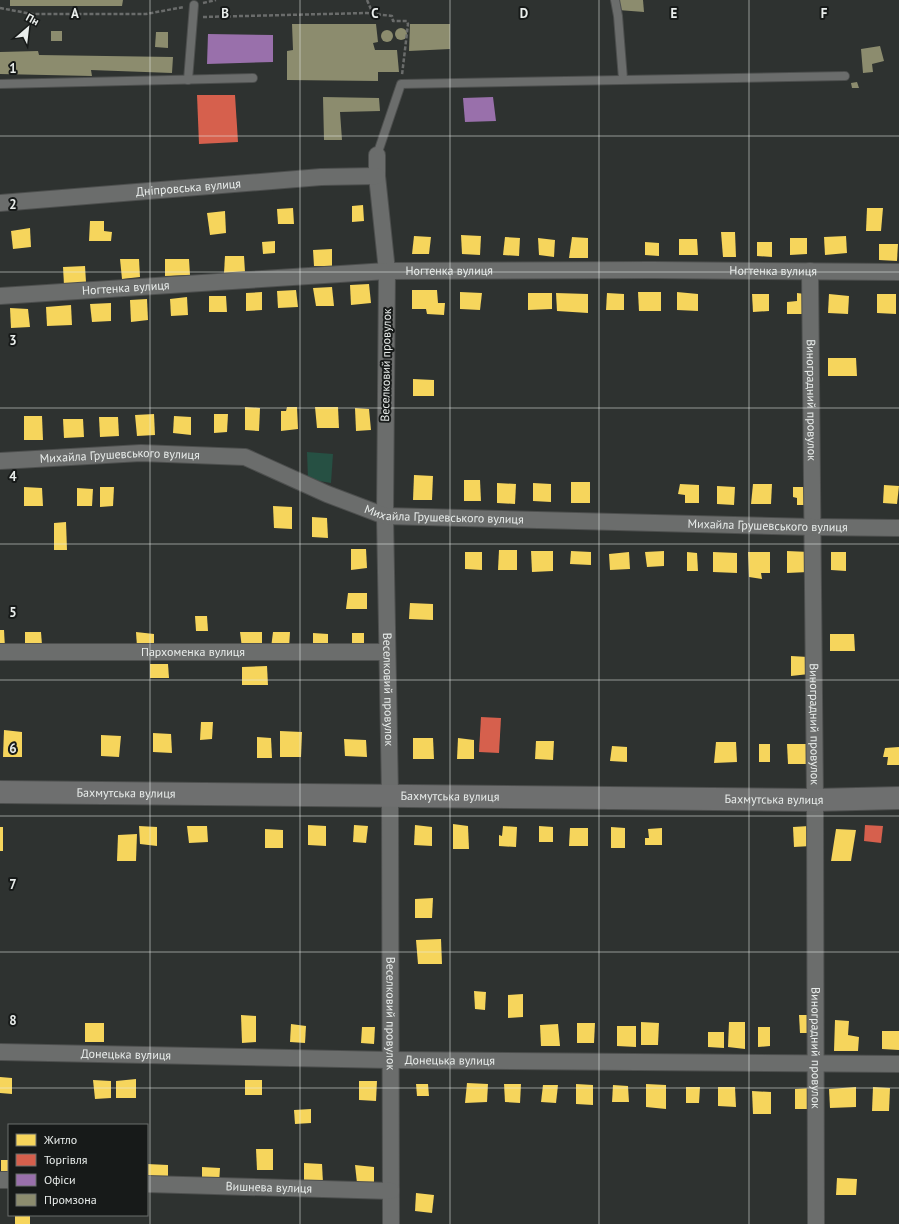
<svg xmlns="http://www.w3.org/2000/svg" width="899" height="1224" viewBox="0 0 899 1224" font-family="'PT Sans',sans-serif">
  <rect width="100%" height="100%" fill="#2e3230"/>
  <polygon fill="#265043" points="307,452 333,454 331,483 308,479"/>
  <g fill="#f6d55c">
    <polygon points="363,205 364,221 352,222 352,206"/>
    <polygon points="293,208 294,224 278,224 277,209"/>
    <polygon points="867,208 883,208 881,231 866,231"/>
    <polygon points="225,211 226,233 210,235 207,213"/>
    <polygon points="90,221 104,221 104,231 112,232 111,241 89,241"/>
    <polygon points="30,228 31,247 13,249 11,231"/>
    <polygon points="721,232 735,232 736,257 723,257"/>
    <polygon points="461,235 481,236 480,255 462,254"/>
    <polygon points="414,236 431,237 429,254 412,254"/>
    <polygon points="846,236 847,253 825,255 824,237"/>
    <polygon points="505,237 520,238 519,256 503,255"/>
    <polygon points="572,237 588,238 588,258 569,258"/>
    <polygon points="538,238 555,240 554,257 539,255"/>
    <polygon points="790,238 807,238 807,254 790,255"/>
    <polygon points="679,239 697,239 698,255 679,255"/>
    <polygon points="275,241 275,253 263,254 262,242"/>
    <polygon points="645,242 659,243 659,256 645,255"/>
    <polygon points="757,242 772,242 772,257 757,256"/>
    <polygon points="879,244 898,244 897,261 879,260"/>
    <polygon points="332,249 332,266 314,266 313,250"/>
    <polygon points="225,256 244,256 245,272 224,273"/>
    <polygon points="120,259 139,259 140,277 122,279"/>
    <polygon points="165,259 189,259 190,275 165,276"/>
    <polygon points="85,266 86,282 64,285 63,267"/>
    <polygon points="369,284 371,303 351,305 350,285"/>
    <polygon points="332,287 334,306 316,306 313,288"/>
    <polygon points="296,290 298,307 278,308 277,291"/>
    <polygon points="412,290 437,290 438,303 445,303 444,315 427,314 426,309 412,309"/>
    <polygon points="262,292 262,310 246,311 246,293"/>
    <polygon points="460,292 482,293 480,310 460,309"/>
    <polygon points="638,292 661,292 661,311 639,311"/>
    <polygon points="677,292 698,294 698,311 677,310"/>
    <polygon points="528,293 552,293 552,309 528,310"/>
    <polygon points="556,293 588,294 588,313 557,311"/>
    <polygon points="607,293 624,294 624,310 606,310"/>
    <polygon points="797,293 805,294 804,314 787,314 787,302 797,301"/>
    <polygon points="752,294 769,294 769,311 753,312"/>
    <polygon points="829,294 849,296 848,314 828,313"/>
    <polygon points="877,294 896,294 896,314 877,313"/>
    <polygon points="209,296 226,296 227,312 209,312"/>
    <polygon points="187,297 188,315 171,316 170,299"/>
    <polygon points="147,299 148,320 131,322 130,300"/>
    <polygon points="111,303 111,321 92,322 90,304"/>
    <polygon points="71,305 72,325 47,326 46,307"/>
    <polygon points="10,308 28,309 30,327 11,328"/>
    <polygon points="828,358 856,358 857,376 828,376"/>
    <polygon points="413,379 434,380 434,396 413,396"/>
    <polygon points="245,407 260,408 259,431 245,430"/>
    <polygon points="287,407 297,407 298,429 281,431 281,411 286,411"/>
    <polygon points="315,407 338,407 339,428 317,428"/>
    <polygon points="355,408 369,409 371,430 356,431"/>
    <polygon points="154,414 155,435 137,436 135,415"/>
    <polygon points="214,414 228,414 227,432 214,433"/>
    <polygon points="24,416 42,416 43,440 24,440"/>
    <polygon points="174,416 191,417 191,435 173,433"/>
    <polygon points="99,417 118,417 119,436 100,437"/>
    <polygon points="63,419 83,419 84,437 64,438"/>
    <polygon points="414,475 433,476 432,500 413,500"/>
    <polygon points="464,480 480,480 481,501 464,501"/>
    <rect x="571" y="482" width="19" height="21"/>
    <polygon points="497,483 516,484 515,504 497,503"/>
    <polygon points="533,483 551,484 551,502 533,501"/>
    <polygon points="680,484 699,485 699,503 685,503 685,495 678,494"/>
    <polygon points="753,484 772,484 771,504 751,504"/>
    <polygon points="884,485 899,486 897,504 883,503"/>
    <polygon points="717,486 735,487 734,505 717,504"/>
    <polygon points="24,487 42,488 43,506 24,506"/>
    <polygon points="100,487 114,487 113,506 100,507"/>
    <polygon points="793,487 809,487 809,505 797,505 797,498 793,497"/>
    <polygon points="77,488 93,489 92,506 77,506"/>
    <polygon points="273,506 292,507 292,529 274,528"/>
    <polygon points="312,517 327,518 328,538 312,537"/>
    <polygon points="66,522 67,550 54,550 54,523"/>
    <polygon points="351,549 366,549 367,568 351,570"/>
    <polygon points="499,550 517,550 517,570 498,570"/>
    <polygon points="531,551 553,551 553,571 532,572"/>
    <polygon points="571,551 591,552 591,565 570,564"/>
    <polygon points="664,551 664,566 647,567 645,552"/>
    <polygon points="787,551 809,552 808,572 787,573"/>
    <polygon points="465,552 482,552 482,570 465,569"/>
    <polygon points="629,552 630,569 610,570 609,554"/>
    <polygon points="687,552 697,553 698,571 687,571"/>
    <polygon points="713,552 737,553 737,573 713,572"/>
    <polygon points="748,552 770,552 770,573 761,573 762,579 749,577"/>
    <polygon points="831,552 846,552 846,571 831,570"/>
    <polygon points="348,593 367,593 367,609 346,609"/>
    <polygon points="410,603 433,604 433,620 409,619"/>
    <polygon points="195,616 207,616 208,631 196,631"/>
    <polygon points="0,630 4,630 5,648 0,648"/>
    <polygon points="25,632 41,632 42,645 25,645"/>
    <polygon points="136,632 154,634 154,647 137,647"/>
    <polygon points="240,632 262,632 262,648 242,648"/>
    <polygon points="273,632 290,632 289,648 271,648"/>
    <polygon points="313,633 328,634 328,647 313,647"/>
    <rect x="352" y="633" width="12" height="14"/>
    <polygon points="830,634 854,634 855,651 830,651"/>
    <polygon points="791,656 808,657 809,674 791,676"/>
    <polygon points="150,664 168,664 169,678 150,678"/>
    <polygon points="267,666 268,685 242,685 242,667"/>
    <polygon points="201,722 213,722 212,739 200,740"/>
    <polygon points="4,730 22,732 22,757 3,757"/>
    <polygon points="280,731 302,732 301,757 280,757"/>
    <polygon points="153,733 171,734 172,753 153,752"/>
    <polygon points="101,735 121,736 119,757 101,756"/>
    <polygon points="257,737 271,738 272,758 257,758"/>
    <polygon points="413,738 433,738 434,759 413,759"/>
    <polygon points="458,738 474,740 474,759 457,759"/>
    <polygon points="344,739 366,740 367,757 345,756"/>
    <polygon points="536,741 554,741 553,760 535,759"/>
    <polygon points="716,742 736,742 737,762 714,763"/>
    <rect x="759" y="744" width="11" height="18"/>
    <polygon points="787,744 807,744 808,764 788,764"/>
    <polygon points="612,746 627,747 627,762 610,761"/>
    <polygon points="899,747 899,765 887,765 888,757 883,757 885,748"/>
    <polygon points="453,824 468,826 469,849 453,849"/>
    <polygon points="308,825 326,826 326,846 308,845"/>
    <polygon points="354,825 368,826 366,843 353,842"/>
    <polygon points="415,825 432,827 432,846 414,845"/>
    <polygon points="139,826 157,827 157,846 140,844"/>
    <polygon points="187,826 207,826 208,842 189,843"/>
    <polygon points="503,826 517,827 516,847 499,846 499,835 502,836"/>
    <polygon points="539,826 553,827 553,842 539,842"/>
    <polygon points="809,826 811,846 794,847 793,827"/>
    <rect x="0" y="827" width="3" height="24"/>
    <polygon points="611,827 625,828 625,848 611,848"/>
    <polygon points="570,828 588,828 588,846 569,846"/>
    <polygon points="662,828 662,845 645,845 645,838 649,838 648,829"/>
    <polygon points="265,829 283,830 283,848 265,848"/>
    <polygon points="836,829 856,830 851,861 831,861"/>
    <polygon points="137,834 136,861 117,861 118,835"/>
    <polygon points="433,898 432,918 415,918 415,899"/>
    <polygon points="441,939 442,964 418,964 416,940"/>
    <polygon points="474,991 486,992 485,1010 475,1009"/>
    <polygon points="523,994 523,1017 508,1018 508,995"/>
    <polygon points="241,1015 256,1016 256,1042 242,1043"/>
    <polygon points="799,1015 812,1015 812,1033 800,1033"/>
    <polygon points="835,1020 849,1021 848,1035 859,1037 858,1051 834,1051"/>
    <polygon points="641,1022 659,1023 658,1045 641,1045"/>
    <polygon points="729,1022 745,1022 745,1049 728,1047"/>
    <rect x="85" y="1023" width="19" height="19"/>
    <polygon points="577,1023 595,1023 594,1043 577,1043"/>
    <polygon points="291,1024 306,1026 305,1043 290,1042"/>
    <polygon points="558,1024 560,1046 541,1046 540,1025"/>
    <polygon points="617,1026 636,1026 636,1047 617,1046"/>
    <polygon points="362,1027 375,1027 374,1044 361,1043"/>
    <polygon points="758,1027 770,1027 770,1046 758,1047"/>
    <polygon points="882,1031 899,1031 899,1050 882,1049"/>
    <polygon points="708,1032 724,1032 724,1048 708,1047"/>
    <polygon points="0,1077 12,1078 12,1094 0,1093"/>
    <polygon points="136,1079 136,1098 116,1098 116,1081"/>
    <polygon points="93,1080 111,1081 111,1098 95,1099"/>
    <rect x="245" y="1080" width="17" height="15"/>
    <polygon points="359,1081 377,1081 376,1101 359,1100"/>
    <polygon points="467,1083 488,1084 487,1102 465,1103"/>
    <polygon points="416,1084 428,1084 429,1096 417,1096"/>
    <polygon points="504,1084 521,1084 520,1103 505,1102"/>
    <polygon points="576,1084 593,1085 593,1105 576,1104"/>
    <polygon points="646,1084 666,1085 666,1109 646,1107"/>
    <polygon points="543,1085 558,1085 556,1103 541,1102"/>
    <polygon points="613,1085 628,1086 629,1102 612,1102"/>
    <polygon points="686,1087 700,1087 699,1103 686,1103"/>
    <polygon points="718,1087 735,1087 736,1107 718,1106"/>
    <polygon points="856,1087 856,1107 830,1108 829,1089"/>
    <polygon points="873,1087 890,1088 889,1111 872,1111"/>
    <polygon points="813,1088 813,1109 795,1109 795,1089"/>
    <polygon points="752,1091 771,1092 771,1114 753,1114"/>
    <polygon points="311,1109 311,1123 295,1124 294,1110"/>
    <polygon points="256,1149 273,1149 273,1170 257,1170"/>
    <rect x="1" y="1160" width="8" height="17"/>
    <polygon points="304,1163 322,1164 323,1183 304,1182"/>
    <polygon points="147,1164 168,1165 168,1181 147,1181"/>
    <polygon points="355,1165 374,1167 374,1184 357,1183"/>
    <polygon points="202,1167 220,1168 219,1183 202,1182"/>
    <polygon points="837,1178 857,1179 856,1195 836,1195"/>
    <polygon points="416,1193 434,1195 432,1213 415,1211"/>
    <rect x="15" y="1215" width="15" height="9"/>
  </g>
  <g fill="#d6604d">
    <polygon points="197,95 235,95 238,142 199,144"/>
    <polygon points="481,717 501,718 499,753 479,752"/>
    <polygon points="865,825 883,826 881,843 864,841"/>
  </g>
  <g fill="#9970ab">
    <polygon points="208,34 273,35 273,62 207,64"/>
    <polygon points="493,97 496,121 465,122 463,98"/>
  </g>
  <g fill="#8c8c6e">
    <polygon points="10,0 123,0 122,6 10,6"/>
    <polygon points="618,0 643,0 644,12 618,10"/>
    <polygon points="292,24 376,24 378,42 373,43 375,50 397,50 399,72 378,72 378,81 287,80 287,51 293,50"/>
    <polygon points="410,24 450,24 450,49 409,51"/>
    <circle cx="401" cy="34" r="6"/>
    <circle cx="387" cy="36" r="6"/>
    <rect x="51" y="31" width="11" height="10"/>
    <polygon points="156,32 168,32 168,48 155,47"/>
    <polygon points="880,46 884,61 872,64 873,72 863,73 861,49"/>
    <polygon points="38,51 39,55 173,57 172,73 91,70 92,76 0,74 0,52"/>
    <polygon points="857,82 859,88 852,88 851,83"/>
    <polygon points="323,97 379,98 380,111 340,112 342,140 324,140"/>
  </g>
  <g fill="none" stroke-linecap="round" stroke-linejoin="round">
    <g stroke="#4d4f4e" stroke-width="10">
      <g id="lane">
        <polyline points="615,0 618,16 623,79"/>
        <polyline points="188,80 194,5"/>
        <polyline points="0,84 253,78"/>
        <polyline points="377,155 401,84 845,76"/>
      </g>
    </g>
    <g stroke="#4d4f4e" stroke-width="18">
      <g id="street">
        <path id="s1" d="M377,155V176L387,271L385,516L390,795L391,1224"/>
        <path id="s2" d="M0,203L321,177L377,176"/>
        <path id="s3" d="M810,271L815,800L816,1224"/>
        <path id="s4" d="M0,296L387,271L652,270L899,272"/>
        <path id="s5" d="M0,461L141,453L245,457L327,494L385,516L813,527L899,528"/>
        <path id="s6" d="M0,652H387"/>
        <path id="s7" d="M0,1052L390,1060L899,1064"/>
        <polyline points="0,1180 9,1180"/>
        <path id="s8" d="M147,1184L391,1191"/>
      </g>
    </g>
    <g stroke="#4d4f4e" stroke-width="24">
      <g id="secondary">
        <path id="s9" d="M0,792L815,800L899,798"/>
      </g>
    </g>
    <g stroke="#6a6c6b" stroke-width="2.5" stroke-dasharray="4 2" stroke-linecap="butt">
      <polyline points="367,0 373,14"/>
      <polyline points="203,3 216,0"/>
      <polyline points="0,8 32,14 146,14 184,7"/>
      <polyline points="203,17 367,13 392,16 393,21 407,21 408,24 402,75"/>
    </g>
    <use href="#lane" stroke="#6b6d6c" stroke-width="8"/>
    <use href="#street" stroke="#6b6d6c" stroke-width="16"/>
    <use href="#secondary" stroke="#6e6f6f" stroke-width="22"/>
  </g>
  <path fill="none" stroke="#e9edeb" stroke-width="1" stroke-opacity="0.55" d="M150,0V1224M300,0V1224M450,0V1224M599,0V1224M749,0V1224M0,136H899M0,272H899M0,408H899M0,544H899M0,680H899M0,816H899M0,952H899M0,1088H899"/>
  <g text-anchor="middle" stroke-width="4" stroke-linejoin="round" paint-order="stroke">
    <g font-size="12" fill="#e9edeb" stroke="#171a19">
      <text dy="4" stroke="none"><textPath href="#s2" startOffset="189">Дніпровська вулиця</textPath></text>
      <text dy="4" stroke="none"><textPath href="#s4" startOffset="450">Ногтенка вулиця</textPath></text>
      <text dy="4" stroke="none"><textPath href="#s4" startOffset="774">Ногтенка вулиця</textPath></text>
      <text dy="4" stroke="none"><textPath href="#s4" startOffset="126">Ногтенка вулиця</textPath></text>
      <text transform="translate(386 365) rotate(-89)" y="4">Веселковий провулок</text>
      <text dy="4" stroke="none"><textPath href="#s3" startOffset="129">Виноградний провулок</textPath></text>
      <text dy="4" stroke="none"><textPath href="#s5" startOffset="120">Михайла Грушевського вулиця</textPath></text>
      <text dy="4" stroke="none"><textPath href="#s5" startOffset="456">Михайла Грушевського вулиця</textPath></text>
      <text dy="4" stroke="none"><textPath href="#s5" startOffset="780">Михайла Грушевського вулиця</textPath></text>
      <text dy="4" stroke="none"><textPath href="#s6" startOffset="193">Пархоменка вулиця</textPath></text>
      <text dy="4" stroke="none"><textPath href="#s1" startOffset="535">Веселковий провулок</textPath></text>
      <text dy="4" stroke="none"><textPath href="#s3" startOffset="453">Виноградний провулок</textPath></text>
      <text dy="4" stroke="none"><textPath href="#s9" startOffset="126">Бахмутська вулиця</textPath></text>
      <text dy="4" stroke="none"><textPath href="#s9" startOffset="450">Бахмутська вулиця</textPath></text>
      <text dy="4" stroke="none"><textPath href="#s9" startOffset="774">Бахмутська вулиця</textPath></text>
      <text dy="4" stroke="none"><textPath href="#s1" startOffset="859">Веселковий провулок</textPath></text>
      <text dy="4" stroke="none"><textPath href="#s3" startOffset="777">Виноградний провулок</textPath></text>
      <text dy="4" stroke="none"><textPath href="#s7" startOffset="126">Донецька вулиця</textPath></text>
      <text dy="4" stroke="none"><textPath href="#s7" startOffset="450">Донецька вулиця</textPath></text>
      <text dy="4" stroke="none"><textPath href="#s8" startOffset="122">Вишнева вулиця</textPath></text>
    </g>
  </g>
  <g font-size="13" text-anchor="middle" font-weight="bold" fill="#e9edeb" stroke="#171a19" stroke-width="4" stroke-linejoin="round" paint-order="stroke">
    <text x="75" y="18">A</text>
    <text x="225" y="18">B</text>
    <text x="375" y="18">C</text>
    <text x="524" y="18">D</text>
    <text x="674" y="18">E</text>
    <text x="824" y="18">F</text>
    <text x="13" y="73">1</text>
    <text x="13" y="209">2</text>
    <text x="13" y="345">3</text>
    <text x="13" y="481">4</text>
    <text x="13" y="617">5</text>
    <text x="13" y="753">6</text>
    <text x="13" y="889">7</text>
    <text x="13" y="1025">8</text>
  </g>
  <rect x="8" y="1124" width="140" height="92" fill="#171a19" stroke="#6b6e6d"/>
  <rect x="16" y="1134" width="20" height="12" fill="#f6d55c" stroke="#6b6e6d"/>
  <text x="44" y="1144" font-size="12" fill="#e9edeb">Житло</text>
  <rect x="16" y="1154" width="20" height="12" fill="#d6604d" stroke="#6b6e6d"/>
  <text x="44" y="1164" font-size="12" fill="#e9edeb">Торгівля</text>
  <rect x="16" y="1174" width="20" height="12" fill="#9970ab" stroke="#6b6e6d"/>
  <text x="44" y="1184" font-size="12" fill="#e9edeb">Офіси</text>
  <rect x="16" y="1194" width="20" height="12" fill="#8c8c6e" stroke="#6b6e6d"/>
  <text x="44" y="1204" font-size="12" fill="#e9edeb">Промзона</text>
  <g transform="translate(28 28) rotate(28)" stroke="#171a19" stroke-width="3" paint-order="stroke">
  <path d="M0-3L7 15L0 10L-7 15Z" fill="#e9edeb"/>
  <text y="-6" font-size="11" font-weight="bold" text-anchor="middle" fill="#e9edeb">Пн</text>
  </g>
</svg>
